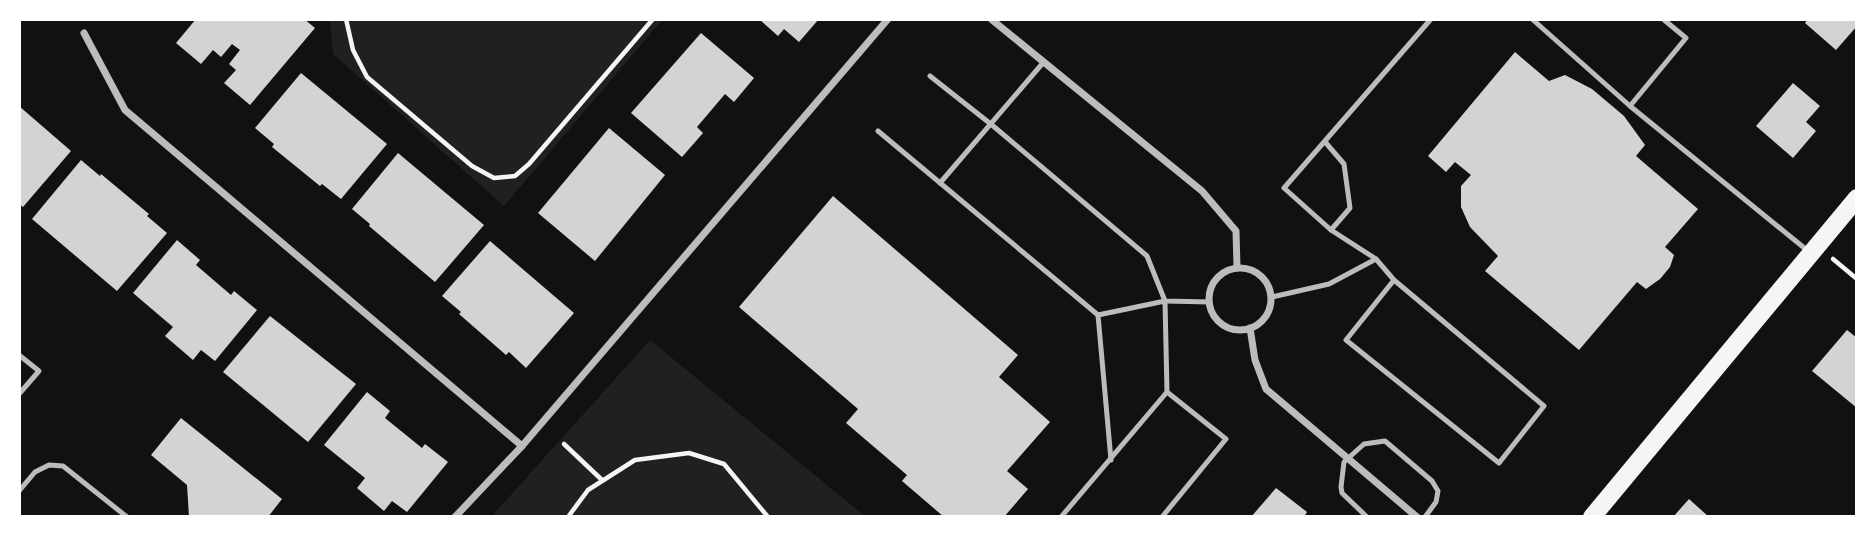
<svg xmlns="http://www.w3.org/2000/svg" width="1876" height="536" viewBox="0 0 1876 536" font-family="Mulish,sans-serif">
  <rect width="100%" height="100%" fill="#111"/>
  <g fill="#202020">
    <polygon points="330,19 663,19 504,206 333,54"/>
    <polygon points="650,340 866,517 491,517"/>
  </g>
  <g fill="#d3d3d3">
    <polygon points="196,19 304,19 315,28 250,105 224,83 236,70 229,64 240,50 232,44 221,57 213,50 201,64 176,43"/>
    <polygon points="759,19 819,19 799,42 784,29 778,36"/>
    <polygon points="1808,19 1857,19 1857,26 1836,50 1805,23"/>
    <polygon points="701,33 754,78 734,102 725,94 697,127 703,133 682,157 631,113"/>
    <polygon points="1515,52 1549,81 1565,75 1592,89 1624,116 1645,145 1636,156 1698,209 1665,247 1674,255 1670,267 1660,279 1646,289 1637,282 1579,350 1485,271 1498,256 1470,227 1461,207 1461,186 1471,175 1455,162 1446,172 1428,156"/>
    <polygon points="301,73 387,144 341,199 322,184 320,186 272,147 274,144 255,128"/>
    <polygon points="1793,83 1820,106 1806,122 1816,131 1793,158 1756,126"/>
    <polygon points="19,106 71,151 23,207 19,204"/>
    <polygon points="609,128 665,175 595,261 538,213"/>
    <polygon points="398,153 484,225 435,282 369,226 370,224 352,209"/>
    <polygon points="81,160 100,176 101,174 149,214 147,216 167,233 117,291 32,219"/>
    <polygon points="833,196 1018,355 999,377 1050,422 1007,471 1028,489 1004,517 944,517 902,481 907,475 846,423 858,409 739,307"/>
    <polygon points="177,240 200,260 196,265 231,295 234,291 257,310 215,361 201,350 193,360 165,336 173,327 133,293"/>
    <polygon points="490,241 574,313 526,368 509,352 506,355 459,314 461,312 442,296"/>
    <polygon points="270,316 356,384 308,442 223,372"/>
    <polygon points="1847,330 1857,338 1857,408 1812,371"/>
    <polygon points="367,392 390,411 385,418 422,448 425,444 448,462 407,512 392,501 384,511 357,488 365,478 324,445"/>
    <polygon points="181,418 282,499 268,517 189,517 187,485 151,455"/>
    <polygon points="1276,488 1307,512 1304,517 1251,517"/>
    <polygon points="1689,499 1709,517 1673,517"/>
  </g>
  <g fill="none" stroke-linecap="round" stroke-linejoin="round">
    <g stroke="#f5f5f5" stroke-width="4.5">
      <polyline points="346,19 353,50 367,77 472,166 494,178 515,176 529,164 653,19"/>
      <polyline points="1833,259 1857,279"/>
      <polyline points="564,444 602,480"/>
      <polyline points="568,517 588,490 635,460 689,453 724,464 768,517"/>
    </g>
    <g stroke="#bcbcbc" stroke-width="5">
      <polyline points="1532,19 1630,106"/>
      <polyline points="1663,19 1686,38 1630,106 1808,251"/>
      <polyline points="930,76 992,125 1147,256 1165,301 1210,302"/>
      <polyline points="878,131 1098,315"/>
      <polyline points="1326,143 1344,164 1350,208 1331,230"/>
      <polyline points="940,183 1042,64"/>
      <polyline points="1394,280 1346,340 1499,463 1544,406 1394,280 1376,259 1331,230 1284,188 1431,19"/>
      <polyline points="1272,297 1329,284 1376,259"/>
      <polyline points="19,355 39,371 19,394"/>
      <polyline points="1111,460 1098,315 1165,301 1167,392"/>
      <polyline points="19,491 35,472 49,465 63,466 127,517"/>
      <polyline points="1061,517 1167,392 1226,439 1162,517"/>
      <polyline points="1367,517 1342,493 1341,487 1344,462 1364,444 1385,441 1432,481 1438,491 1436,502 1425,517"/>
    </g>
    <g stroke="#bcbcbc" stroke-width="7">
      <polyline points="991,19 1202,191 1236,231 1237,267"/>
      <polyline points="84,33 125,110 522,446"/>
      <circle cx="1240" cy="299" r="31"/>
      <polyline points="1250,328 1255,360 1266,389 1417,517"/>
      <polyline points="455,517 522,446 888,19"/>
    </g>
    <polyline stroke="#f5f5f5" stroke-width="18" points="1592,517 1857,198"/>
  </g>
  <rect width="1876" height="536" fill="none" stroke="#ffffff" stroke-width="42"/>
</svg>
